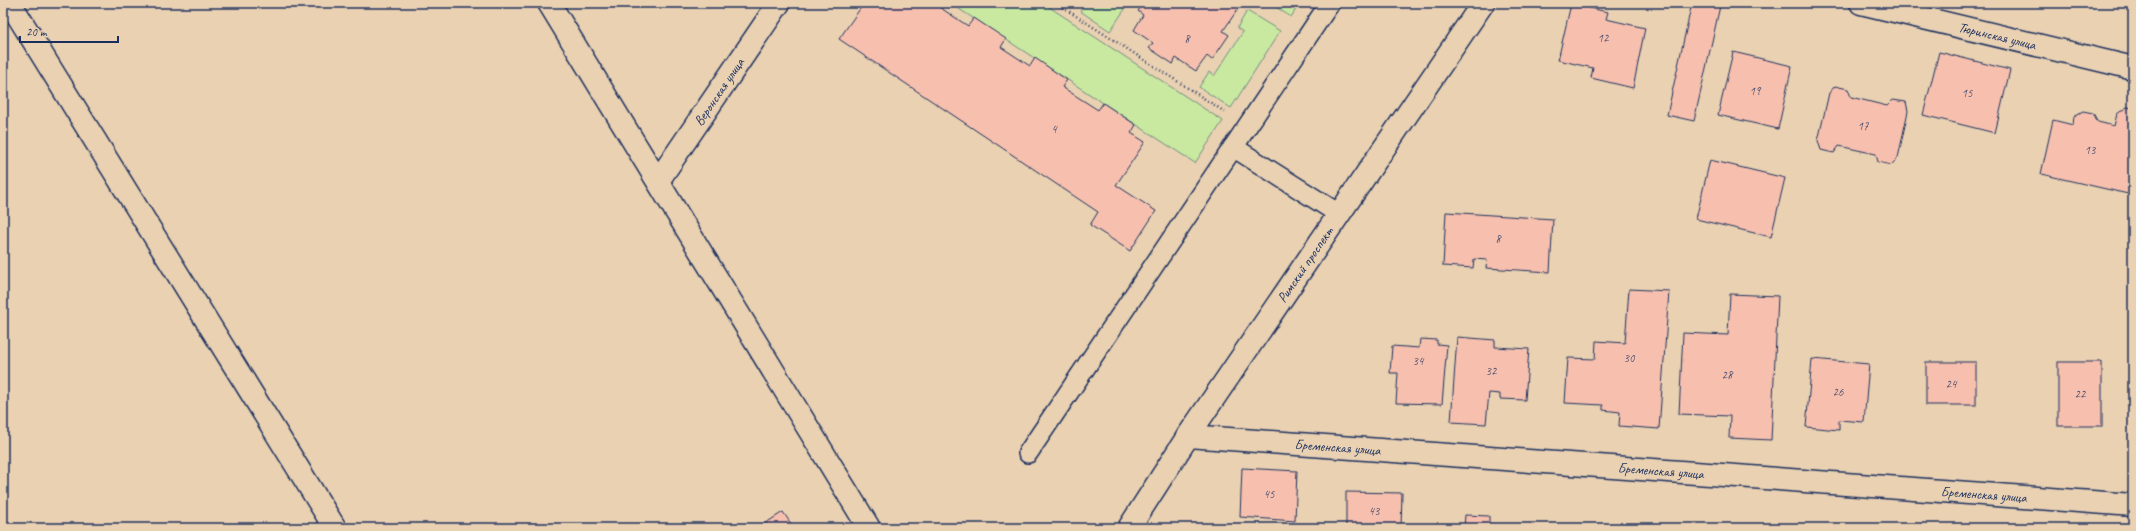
<svg xmlns="http://www.w3.org/2000/svg" width="2136" height="531" viewBox="0 0 2136 531" font-family="Caveat,sans-serif">
  <rect width="100%" height="100%" fill="#e9d1b2"/>
  <filter id="ink" filterUnits="userSpaceOnUse"><feTurbulence type="fractalNoise" baseFrequency=".025" numOctaves="2"/><feDisplacementMap in="SourceGraphic" scale="8" xChannelSelector="R" yChannelSelector="G"/><feConvolveMatrix kernelMatrix="1 2 1 2 8 2 1 2 1" color-interpolation-filters="sRGB"/></filter>
  <g filter="url(#ink)">
    <g fill="#c9e9a1" stroke="#728c80">
      <polygon points="950,3 1043,3 1223,121 1195,163"/>
      <polygon points="1085,3 1129,3 1110,31 1080,11"/>
      <polygon points="1270,3 1300,3 1291,17"/>
      <polygon points="1247,11 1280,31 1231,108 1199,87 1209,72 1214,76 1243,32 1237,28"/>
    </g>
    <g fill="#f7c0ae" stroke="#1b2f5e">
      <polygon points="864,3 933,3 968,26 974,18 1006,39 1001,47 1030,66 1035,58 1067,80 1062,87 1098,110 1103,103 1136,125 1131,133 1145,142 1116,185 1156,211 1130,251 1090,225 1098,212 839,39"/>
      <polygon points="1144,3 1242,3 1223,31 1229,35 1212,60 1207,56 1196,71 1176,58 1173,64 1149,48 1153,43 1134,30 1143,15 1138,11"/>
      <polygon points="1692,3 1708,3 1720,6 1694,121 1667,115"/>
      <polygon points="1571,4 1608,12 1606,19 1645,28 1633,88 1591,78 1593,68 1558,60"/>
      <polygon points="1733,52 1792,66 1778,129 1718,115"/>
      <polygon points="1939,52 2010,70 1995,133 1923,115"/>
      <polygon points="1835,86 1848,89 1851,97 1887,106 1893,100 1906,102 1908,111 1898,158 1891,165 1878,162 1876,154 1839,146 1834,153 1821,150 1818,141 1829,93"/>
      <polygon points="2127,107 2133,108 2133,174 2128,194 2041,174 2053,120 2073,125 2074,116 2083,111 2093,113 2098,122 2114,126 2117,114"/>
      <polygon points="1710,160 1785,178 1771,237 1696,219"/>
      <polygon points="1446,212 1553,219 1550,272 1486,268 1487,260 1474,259 1473,268 1443,266"/>
      <polygon points="1629,289 1669,291 1659,429 1619,426 1620,412 1603,410 1603,405 1565,403 1568,358 1595,359 1596,341 1625,343"/>
      <polygon points="1730,294 1778,296 1771,440 1729,438 1730,416 1679,414 1683,333 1728,335"/>
      <polygon points="1457,337 1495,340 1495,347 1529,349 1525,400 1500,399 1500,394 1489,393 1486,424 1451,422"/>
      <polygon points="1420,339 1437,340 1437,344 1447,345 1442,404 1396,403 1398,373 1390,373 1392,346 1419,348"/>
      <polygon points="1812,359 1869,364 1864,422 1839,420 1839,430 1806,427"/>
      <rect x="1926" y="362" width="50" height="43"/>
      <rect x="2058" y="362" width="44" height="64"/>
      <polygon points="1242,468 1297,471 1295,521 1240,517"/>
      <polygon points="1346,492 1402,493 1401,528 1346,528"/>
      <polygon points="783,512 794,528 758,528"/>
      <polygon points="1465,515 1489,516 1489,524 1513,526 1513,528 1464,528"/>
    </g>
    <g fill="none" stroke-linecap="round" stroke-linejoin="round">
      <g stroke="#1b2f5e" stroke-width="22">
        <g id="service">
          <polyline points="1233,147 1339,214"/>
          <polyline points="1028,453 1330,3"/>
        </g>
      </g>
      <g stroke="#1b2f5e" stroke-width="25">
        <g id="minor">
          <polyline points="549,3 869,528"/>
          <path id="s1" d="M1861,3L2133,68"/>
          <path id="s2" d="M658,181L779,3"/>
          <path id="s3" d="M1188,436L2133,505"/>
          <path id="s4" d="M1129,528L1188,436L1483,3"/>
        </g>
      </g>
      <g stroke="#1b2f5e" stroke-width="25">
        <polyline id="tertiary" points="10,3 335,528"/>
      </g>
      <polyline stroke="#1b2f5e" stroke-width="2.5" stroke-dasharray="1 3" stroke-linecap="butt" points="1056,3 1225,112"/>
      <use href="#service" stroke="#e9d1b2" stroke-width="19"/>
      <use href="#minor" stroke="#e9d1b2" stroke-width="22"/>
      <use href="#tertiary" stroke="#e9d1b2" stroke-width="22"/>
    </g>
  </g>
  <g text-anchor="middle" stroke-width="4" stroke-linejoin="round" paint-order="stroke">
    <g font-size="12" fill="#525372">
      <text x="1603" y="42">12</text>
      <text x="1187" y="43">8</text>
      <text x="1755" y="95">19</text>
      <text x="1967" y="97">15</text>
      <text x="1863" y="130">17</text>
      <text x="1054" y="133">4</text>
      <text x="2090" y="154">13</text>
      <text x="1498" y="243">8</text>
      <text x="1629" y="362">30</text>
      <text x="1418" y="365">34</text>
      <text x="1491" y="375">32</text>
      <text x="1727" y="379">28</text>
      <text x="1951" y="388">24</text>
      <text x="1838" y="396">26</text>
      <text x="2080" y="398">22</text>
      <text x="1269" y="498">45</text>
      <text x="1374" y="515">43</text>
    </g>
    <g font-size="14" fill="#1b2f5e" stroke="#e9d1b2">
      <text dy="5" stroke="none"><textPath href="#s1" startOffset="140">Тюринская улица</textPath></text>
      <text dy="5" stroke="none"><textPath href="#s2" startOffset="108">Веронская улица</textPath></text>
      <text dy="5" stroke="none"><textPath href="#s4" startOffset="317">Римский проспект</textPath></text>
      <text dy="5" stroke="none"><textPath href="#s3" startOffset="150">Бременская улица</textPath></text>
      <text dy="5" stroke="none"><textPath href="#s3" startOffset="474">Бременская улица</textPath></text>
      <text dy="5" stroke="none"><textPath href="#s3" startOffset="798">Бременская улица</textPath></text>
    </g>
  </g>
  <rect width="2136" height="531" fill="none" stroke="#e9d1b2" stroke-width="16"/>
  <rect x="8" y="8" width="2120" height="515" fill="none" stroke="#1b2f5e" stroke-width="1.5" filter="url(#ink)"/>
  <path d="M20 36v6h98v-6" fill="none" stroke="#1b2f5e" stroke-width="2"/>
  <text x="26" y="36" font-size="12" fill="#1b2f5e" stroke="#e9d1b2" stroke-width="3" paint-order="stroke">20 m</text>
</svg>
